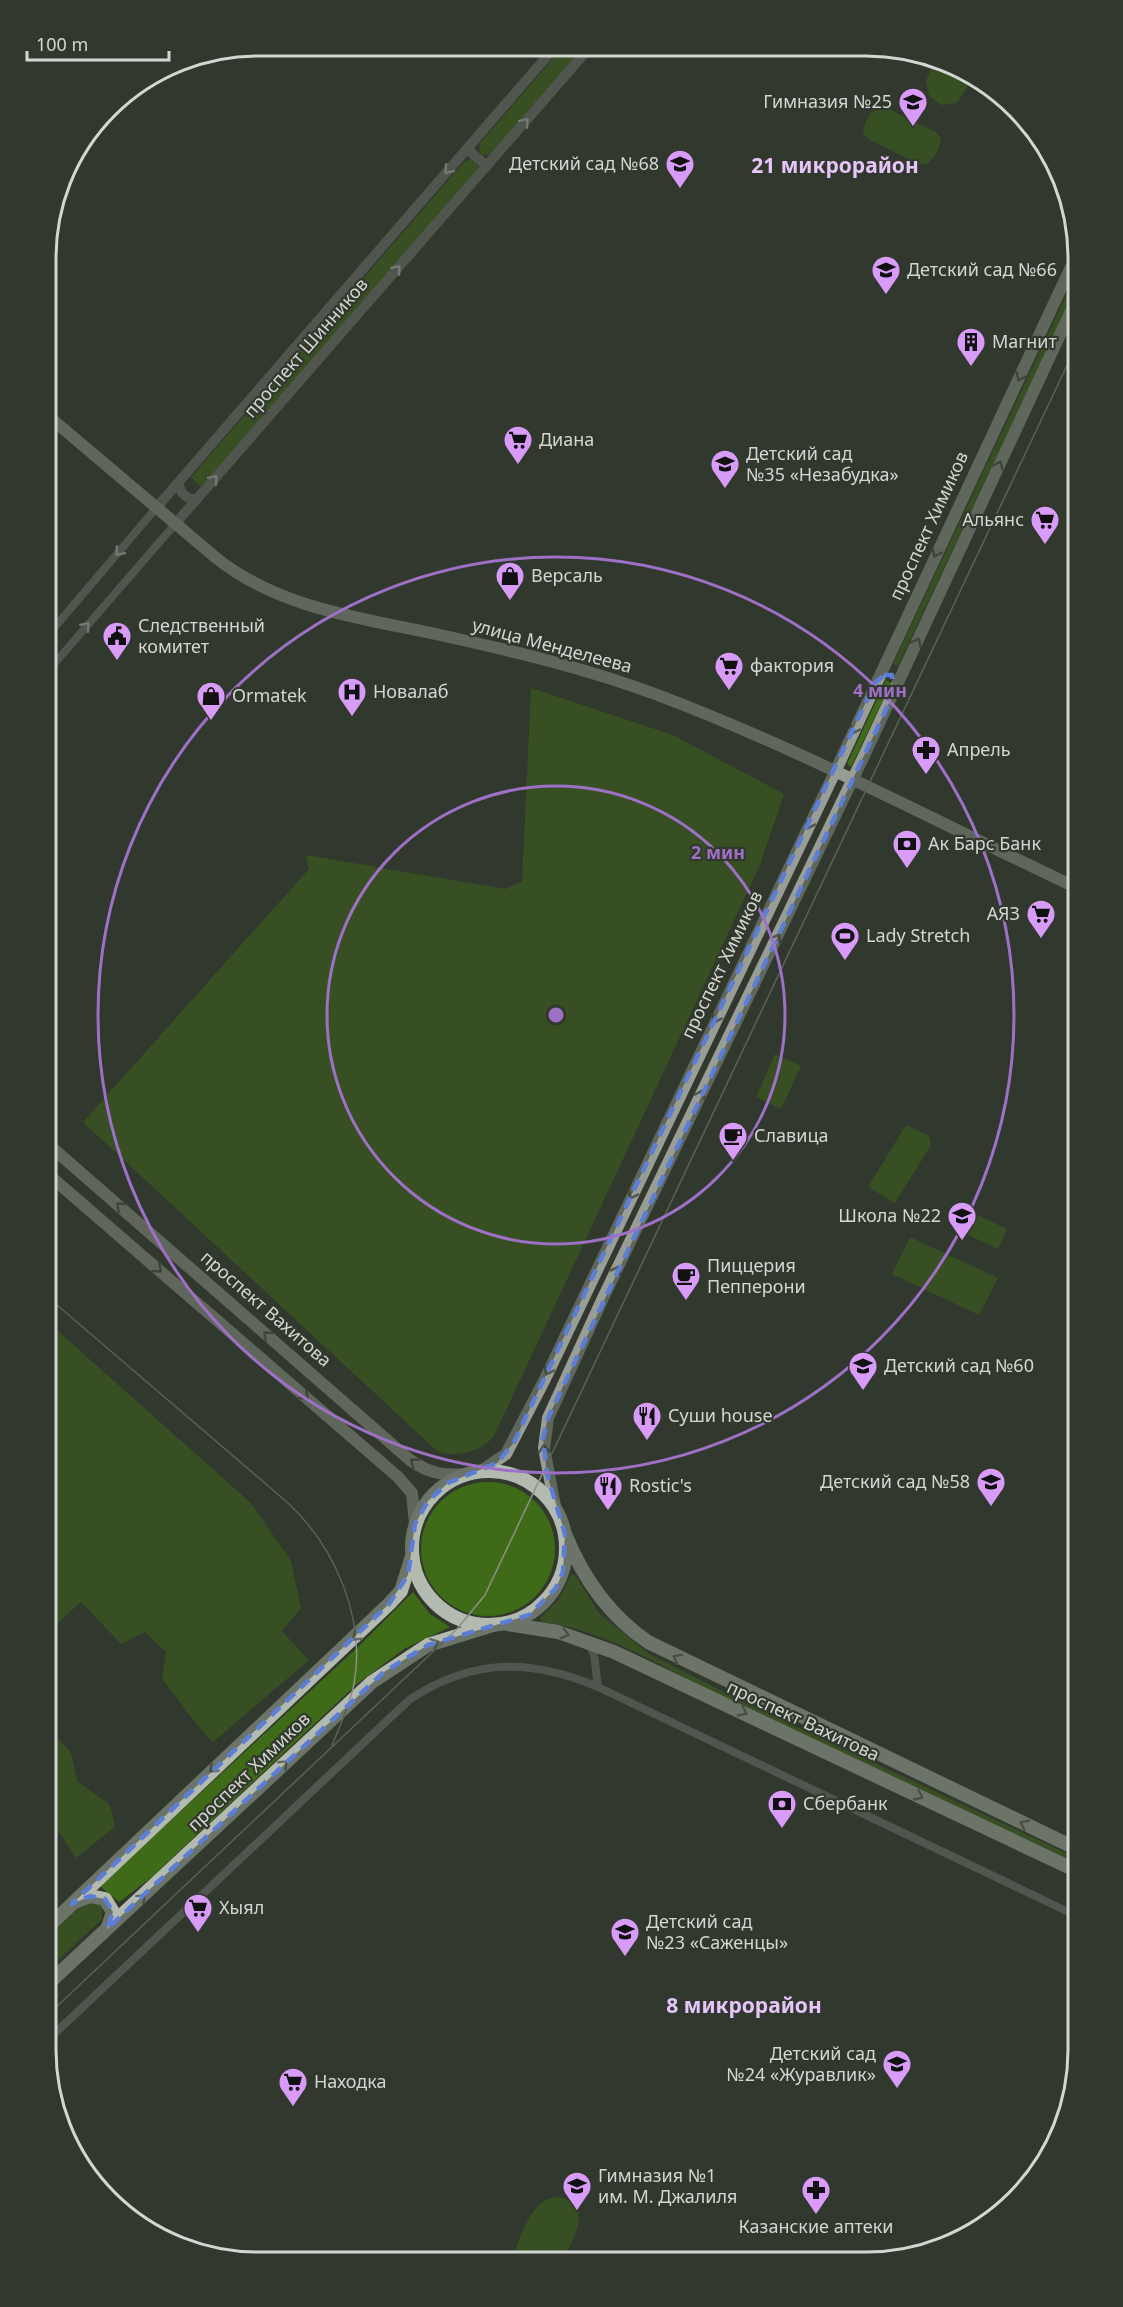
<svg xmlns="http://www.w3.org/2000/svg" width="1123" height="2307" viewBox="0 0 1123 2307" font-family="'Noto Sans',sans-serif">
  <rect width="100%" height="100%" fill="#32382e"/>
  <g fill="#3f6a17">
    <polygon points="563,47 585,47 493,154 483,155 479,150 481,142"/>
    <polygon points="934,63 971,81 957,103 941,105 929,96 926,81"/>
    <path d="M877,107H884L936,132L941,138C940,148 935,158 926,165L919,164L868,139L863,133C864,124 869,112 877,107Z"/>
    <polygon points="470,159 477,164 478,170 201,487 191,477 464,162"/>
    <polygon points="1071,285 1071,297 1059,324 898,666 893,664"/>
    <polygon points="886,680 891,683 851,767 847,764"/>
    <path d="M531,688L673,735L784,794L760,865L494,1436C483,1451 453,1459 437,1451L83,1122L309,869L306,855L505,889L522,882Z"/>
    <polygon points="775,1054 801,1066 781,1109 756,1097"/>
    <polygon points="906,1125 929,1136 931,1145 895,1203 868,1187"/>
    <polygon points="967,1210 1007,1229 998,1249 958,1230"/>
    <polygon points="910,1237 998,1278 979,1315 892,1274"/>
    <path d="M50,1324L251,1503L291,1561L301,1608L282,1631L309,1660L213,1742C193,1723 180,1700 162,1679L166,1652L145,1632L121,1644L81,1602L51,1629Z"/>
    <circle cx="488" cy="1549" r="67"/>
    <path d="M571,1575H575L599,1613L649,1654L744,1702L1077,1858V1864C965,1812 853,1761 742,1708C682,1678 608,1629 542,1622L540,1618L559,1599Z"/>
    <polygon points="413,1592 430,1614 450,1627 404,1649 357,1684 152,1877 119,1902 100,1886 358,1647"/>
    <polygon points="51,1731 71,1753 77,1781 110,1805 115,1827 76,1858 51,1819"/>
    <polygon points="94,1900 102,1906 102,1919 52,1966 52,1933 85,1902"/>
    <path d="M557,2197C594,2203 575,2236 565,2256L512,2257C522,2236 531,2198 557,2197Z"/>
  </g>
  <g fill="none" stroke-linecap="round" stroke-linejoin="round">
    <g stroke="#757873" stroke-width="8">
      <polyline points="48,635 157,507"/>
      <polyline points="48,671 176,523"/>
      <polyline points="587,1641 594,1654 598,1687"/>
      <path d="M52,2036L409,1700C472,1658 530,1658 598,1687L1077,1916"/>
    </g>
    <g stroke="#757873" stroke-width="10">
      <polyline points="467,149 487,166"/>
      <path d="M178,483C181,494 185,499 197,499"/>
      <polyline points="157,507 555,47"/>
      <polyline points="176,523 590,47"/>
    </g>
    <g stroke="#989d95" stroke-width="12">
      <path d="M47,415L215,557C279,609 362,618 440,635C513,651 585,668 655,694C799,748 935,821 1073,886"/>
      <path d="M49,1145L410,1460C430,1474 445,1476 469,1474"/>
      <polyline points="50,1176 398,1477 412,1493 415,1524"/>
      <polyline points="481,1471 506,1454 545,1379 835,772 1071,267"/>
      <polyline points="555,1506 544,1448 548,1418 603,1298 862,760 1071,311"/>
    </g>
    <g stroke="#b3baaf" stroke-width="14">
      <circle cx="489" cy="1548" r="77"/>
      <path d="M565,1534C583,1578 608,1615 648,1642L1077,1849"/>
      <polyline points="507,1624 558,1632 614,1652 1077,1871"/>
      <polyline points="77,1901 90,1896 105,1899 113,1912 108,1927"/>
      <polyline points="52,1923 389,1604 401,1591 412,1556"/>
      <polyline points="52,1980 372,1682 428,1645 493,1625"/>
    </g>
    <g stroke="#8c9189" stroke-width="1.5">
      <path d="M50,1299L288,1503C335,1547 366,1618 354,1684C350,1704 340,1726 332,1745"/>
      <polyline points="52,2011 457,1629 485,1595 1071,357"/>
    </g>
  </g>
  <defs><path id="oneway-chevron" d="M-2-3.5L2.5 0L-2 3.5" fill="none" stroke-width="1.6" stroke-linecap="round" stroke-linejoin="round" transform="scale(1.5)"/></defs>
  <g stroke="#c5c9c3">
    <use href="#oneway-chevron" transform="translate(525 122) rotate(-49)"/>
    <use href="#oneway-chevron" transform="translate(448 170) rotate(131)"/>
    <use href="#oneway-chevron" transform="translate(397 269) rotate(-49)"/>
    <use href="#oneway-chevron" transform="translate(214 479) rotate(-49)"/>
    <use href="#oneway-chevron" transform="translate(119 552) rotate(130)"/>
    <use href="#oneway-chevron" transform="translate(86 626) rotate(-49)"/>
  </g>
  <g stroke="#51564d">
    <use href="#oneway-chevron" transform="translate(1020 377) rotate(115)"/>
    <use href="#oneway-chevron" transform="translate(999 465) rotate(-65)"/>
    <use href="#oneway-chevron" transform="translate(936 553) rotate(115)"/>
    <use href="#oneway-chevron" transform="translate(917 642) rotate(-65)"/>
    <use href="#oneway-chevron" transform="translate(854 730) rotate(115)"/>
    <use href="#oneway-chevron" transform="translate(809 825) rotate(116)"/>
    <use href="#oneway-chevron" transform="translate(777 938) rotate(-64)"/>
    <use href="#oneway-chevron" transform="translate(716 1019) rotate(115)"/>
    <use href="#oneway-chevron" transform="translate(701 1094) rotate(-65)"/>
    <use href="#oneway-chevron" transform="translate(632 1195) rotate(116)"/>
    <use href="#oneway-chevron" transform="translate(120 1206) rotate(-139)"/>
    <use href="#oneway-chevron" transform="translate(158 1269) rotate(41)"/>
    <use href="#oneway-chevron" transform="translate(617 1270) rotate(-64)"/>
    <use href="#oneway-chevron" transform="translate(267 1335) rotate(-139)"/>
    <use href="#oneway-chevron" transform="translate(548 1371) rotate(115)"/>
    <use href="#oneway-chevron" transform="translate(305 1396) rotate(41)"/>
    <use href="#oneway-chevron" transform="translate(544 1449) rotate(-94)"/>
    <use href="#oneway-chevron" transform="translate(414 1462) rotate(-143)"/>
  </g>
  <g stroke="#666c62">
    <use href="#oneway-chevron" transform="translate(565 1634) rotate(15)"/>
    <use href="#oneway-chevron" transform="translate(356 1637) rotate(137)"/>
    <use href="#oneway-chevron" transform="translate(435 1643) rotate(-21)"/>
    <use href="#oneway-chevron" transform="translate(677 1658) rotate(-154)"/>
    <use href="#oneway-chevron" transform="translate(743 1712) rotate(25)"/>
    <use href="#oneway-chevron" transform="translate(284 1764) rotate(-44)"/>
    <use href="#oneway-chevron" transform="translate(213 1769) rotate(136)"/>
    <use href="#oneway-chevron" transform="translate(919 1796) rotate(25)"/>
    <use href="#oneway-chevron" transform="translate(1024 1824) rotate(-154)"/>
    <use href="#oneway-chevron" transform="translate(142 1898) rotate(-42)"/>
  </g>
  <path d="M0 0H1123V2307H0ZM884,675H892L893,695L548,1418L543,1438L547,1474L565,1534L563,1572L556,1588L529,1615L428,1645L384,1672L107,1929L113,1912L105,1899L90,1896L72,1904L389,1604L408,1575L415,1524L428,1501L448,1483L497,1463L514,1442L875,683Z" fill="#32382e" fill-opacity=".55" fill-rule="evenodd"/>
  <path fill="none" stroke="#5d7ed6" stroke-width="4.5" stroke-dasharray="12 8" stroke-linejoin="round" d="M884,675H892L893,695L548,1418L543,1438L547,1474L565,1534L563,1572L556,1588L529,1615L428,1645L384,1672L107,1929L113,1912L105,1899L90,1896L72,1904L389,1604L408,1575L415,1524L428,1501L448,1483L497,1463L514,1442L875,683Z"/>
  <g fill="none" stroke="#9e70c6" stroke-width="3">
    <circle cx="556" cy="1015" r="229"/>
    <circle cx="556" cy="1015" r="458"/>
  </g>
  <defs>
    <g id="school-pin" transform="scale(1.5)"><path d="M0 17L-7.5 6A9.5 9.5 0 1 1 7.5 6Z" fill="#d89bf8" stroke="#32382e"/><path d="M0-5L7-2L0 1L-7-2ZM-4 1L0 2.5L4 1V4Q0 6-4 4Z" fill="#111"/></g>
    <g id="building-pin" transform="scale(1.5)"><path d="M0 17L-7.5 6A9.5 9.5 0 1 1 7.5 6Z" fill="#d89bf8" stroke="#32382e"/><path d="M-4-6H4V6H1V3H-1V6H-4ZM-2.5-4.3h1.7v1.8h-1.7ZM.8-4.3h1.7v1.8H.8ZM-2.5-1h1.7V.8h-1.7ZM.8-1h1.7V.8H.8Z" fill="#111"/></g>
    <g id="supermarket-pin" transform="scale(1.5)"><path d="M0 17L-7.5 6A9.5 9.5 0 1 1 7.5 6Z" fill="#d89bf8" stroke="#32382e"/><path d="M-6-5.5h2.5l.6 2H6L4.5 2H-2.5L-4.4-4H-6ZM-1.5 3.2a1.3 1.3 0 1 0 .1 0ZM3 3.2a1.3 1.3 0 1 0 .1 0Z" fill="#111"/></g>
    <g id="shop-pin" transform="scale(1.5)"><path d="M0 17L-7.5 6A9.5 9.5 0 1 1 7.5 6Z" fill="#d89bf8" stroke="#32382e"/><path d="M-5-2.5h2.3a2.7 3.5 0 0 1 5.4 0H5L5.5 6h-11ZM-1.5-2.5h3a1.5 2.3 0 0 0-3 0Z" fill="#111"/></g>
    <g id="civic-pin" transform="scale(1.5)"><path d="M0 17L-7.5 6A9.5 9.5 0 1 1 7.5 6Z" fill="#d89bf8" stroke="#32382e"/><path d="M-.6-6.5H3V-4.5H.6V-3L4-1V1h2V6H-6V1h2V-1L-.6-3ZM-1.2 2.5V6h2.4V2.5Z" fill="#111"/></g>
    <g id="hospital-pin" transform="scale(1.5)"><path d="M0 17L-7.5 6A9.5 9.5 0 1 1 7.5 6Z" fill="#d89bf8" stroke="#32382e"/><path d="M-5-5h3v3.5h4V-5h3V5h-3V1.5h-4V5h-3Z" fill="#111"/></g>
    <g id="pharmacy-pin" transform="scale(1.5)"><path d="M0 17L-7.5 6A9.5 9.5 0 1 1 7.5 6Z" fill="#d89bf8" stroke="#32382e"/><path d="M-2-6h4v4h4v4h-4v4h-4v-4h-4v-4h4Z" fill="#111"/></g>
    <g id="bank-pin" transform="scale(1.5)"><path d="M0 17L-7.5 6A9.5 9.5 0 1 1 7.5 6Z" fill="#d89bf8" stroke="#32382e"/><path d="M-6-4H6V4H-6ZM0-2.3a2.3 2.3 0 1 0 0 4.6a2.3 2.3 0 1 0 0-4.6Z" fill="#111"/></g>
    <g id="stadium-pin" transform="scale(1.5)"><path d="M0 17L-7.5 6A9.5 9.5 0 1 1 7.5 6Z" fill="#d89bf8" stroke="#32382e"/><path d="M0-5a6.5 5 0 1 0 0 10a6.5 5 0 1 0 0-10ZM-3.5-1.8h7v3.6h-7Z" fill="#111"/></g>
    <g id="cafe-pin" transform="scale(1.5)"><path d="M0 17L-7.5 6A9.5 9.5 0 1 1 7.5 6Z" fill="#d89bf8" stroke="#32382e"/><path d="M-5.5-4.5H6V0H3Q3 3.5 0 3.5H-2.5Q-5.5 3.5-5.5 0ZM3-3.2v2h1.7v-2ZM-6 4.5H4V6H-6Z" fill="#111"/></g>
    <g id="restaurant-pin" transform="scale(1.5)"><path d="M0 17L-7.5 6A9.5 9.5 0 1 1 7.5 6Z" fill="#d89bf8" stroke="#32382e"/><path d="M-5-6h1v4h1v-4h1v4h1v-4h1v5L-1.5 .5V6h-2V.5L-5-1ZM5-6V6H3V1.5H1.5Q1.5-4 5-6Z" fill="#111"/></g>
  </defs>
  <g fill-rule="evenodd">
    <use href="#school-pin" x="913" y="102"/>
    <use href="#school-pin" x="680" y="164"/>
    <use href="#school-pin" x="886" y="270"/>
    <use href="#building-pin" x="971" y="342"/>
    <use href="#supermarket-pin" x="518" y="440"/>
    <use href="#school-pin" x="725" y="464"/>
    <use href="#supermarket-pin" x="1045" y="520"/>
    <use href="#shop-pin" x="510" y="576"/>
    <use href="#civic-pin" x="117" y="636"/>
    <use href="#supermarket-pin" x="729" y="666"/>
    <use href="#hospital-pin" x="352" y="692"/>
    <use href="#shop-pin" x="211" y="696"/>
    <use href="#pharmacy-pin" x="926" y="750"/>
    <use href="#bank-pin" x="907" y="844"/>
    <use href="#supermarket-pin" x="1041" y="914"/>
    <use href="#stadium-pin" x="845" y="936"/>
    <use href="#cafe-pin" x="733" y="1136"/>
    <use href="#school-pin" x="962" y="1216"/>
    <use href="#cafe-pin" x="686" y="1276"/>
    <use href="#school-pin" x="863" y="1366"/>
    <use href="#restaurant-pin" x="647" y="1416"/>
    <use href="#school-pin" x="991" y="1482"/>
    <use href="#restaurant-pin" x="608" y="1486"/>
    <use href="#bank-pin" x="782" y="1804"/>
    <use href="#supermarket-pin" x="198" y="1908"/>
    <use href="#school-pin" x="625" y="1932"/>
    <use href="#school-pin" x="897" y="2064"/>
    <use href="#supermarket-pin" x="293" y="2082"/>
    <use href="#school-pin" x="577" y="2186"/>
    <use href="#pharmacy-pin" x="816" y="2190"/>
  </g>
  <g text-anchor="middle" stroke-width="4.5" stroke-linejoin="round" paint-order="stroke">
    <g font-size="18" fill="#d3d7d1" stroke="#32382e" text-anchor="start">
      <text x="892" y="108" text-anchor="end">Гимназия №25</text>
      <text x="659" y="170" text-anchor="end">Детский сад №68</text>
      <text x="907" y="276">Детский сад №66</text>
      <text x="992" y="348">Магнит</text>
      <text x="539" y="446">Диана</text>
      <text x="746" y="460">Детский сад<tspan x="746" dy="21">№35 «Незабудка»</tspan></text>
      <text x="1024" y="526" text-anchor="end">Альянс</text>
      <text x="531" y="582">Версаль</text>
      <text x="138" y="632">Следственный<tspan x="138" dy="21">комитет</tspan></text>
      <text x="750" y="672">фактория</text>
      <text x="373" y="698">Новалаб</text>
      <text x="232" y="702">Ormatek</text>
      <text x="947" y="756">Апрель</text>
      <text x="928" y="850">Ак Барс Банк</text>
      <text x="1020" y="920" text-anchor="end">АЯЗ</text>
      <text x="866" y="942">Lady Stretch</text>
      <text x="754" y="1142">Славица</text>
      <text x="941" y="1222" text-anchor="end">Школа №22</text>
      <text x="707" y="1272">Пиццерия<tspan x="707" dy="21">Пепперони</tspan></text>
      <text x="884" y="1372">Детский сад №60</text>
      <text x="668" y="1422">Суши house</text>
      <text x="970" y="1488" text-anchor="end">Детский сад №58</text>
      <text x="629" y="1492">Rostic's</text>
      <text x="803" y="1810">Сбербанк</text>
      <text x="219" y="1914">Хыял</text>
      <text x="646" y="1928">Детский сад<tspan x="646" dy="21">№23 «Саженцы»</tspan></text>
      <text x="876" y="2060" text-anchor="end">Детский сад<tspan x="876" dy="21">№24 «Журавлик»</tspan></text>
      <text x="314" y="2088">Находка</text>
      <text x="598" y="2182">Гимназия №1<tspan x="598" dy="21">им. М. Джалиля</tspan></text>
      <text x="816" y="2233" text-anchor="middle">Казанские аптеки</text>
    </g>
    <g font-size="18" fill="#d3d7d1" stroke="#32382e">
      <text transform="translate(306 348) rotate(-49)" y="6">проспект Шинников</text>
      <text transform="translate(929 526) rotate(-65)" y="6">проспект Химиков</text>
      <text transform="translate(552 646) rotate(15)" y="6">улица Менделеева</text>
      <text transform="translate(722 965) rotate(-64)" y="6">проспект Химиков</text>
      <text transform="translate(266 1309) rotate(41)" y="6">проспект Вахитова</text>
      <text transform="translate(803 1721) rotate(25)" y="6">проспект Вахитова</text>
      <text transform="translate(249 1772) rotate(-44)" y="6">проспект Химиков</text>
    </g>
    <g font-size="21" font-weight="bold" fill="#e6c5fa" stroke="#32382e">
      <text x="835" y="173">21 микрорайон</text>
      <text x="744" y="2013">8 микрорайон</text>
    </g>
  </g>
  <path d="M0 0H1123V2307H0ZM258 56H866A202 202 0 0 1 1068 258V2050A202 202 0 0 1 866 2252H258A202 202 0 0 1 56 2050V258A202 202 0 0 1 258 56Z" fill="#32382e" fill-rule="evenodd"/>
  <path fill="none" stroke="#d3d7d1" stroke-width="3" d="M258 56H866A202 202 0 0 1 1068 258V2050A202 202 0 0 1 866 2252H258A202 202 0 0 1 56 2050V258A202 202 0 0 1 258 56Z"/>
  <circle cx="556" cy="1015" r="9" fill="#9e70c6" stroke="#32382e" stroke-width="3"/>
  <g font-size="18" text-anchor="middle" font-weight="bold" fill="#9e70c6" stroke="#32382e" stroke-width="4.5" stroke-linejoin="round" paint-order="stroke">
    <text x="880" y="697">4 мин</text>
    <text x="718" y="859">2 мин</text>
  </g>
  <path d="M27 51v9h142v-9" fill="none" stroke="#d3d7d1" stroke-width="3"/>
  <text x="36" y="51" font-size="18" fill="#d3d7d1" stroke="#32382e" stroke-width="4.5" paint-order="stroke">100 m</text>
</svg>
